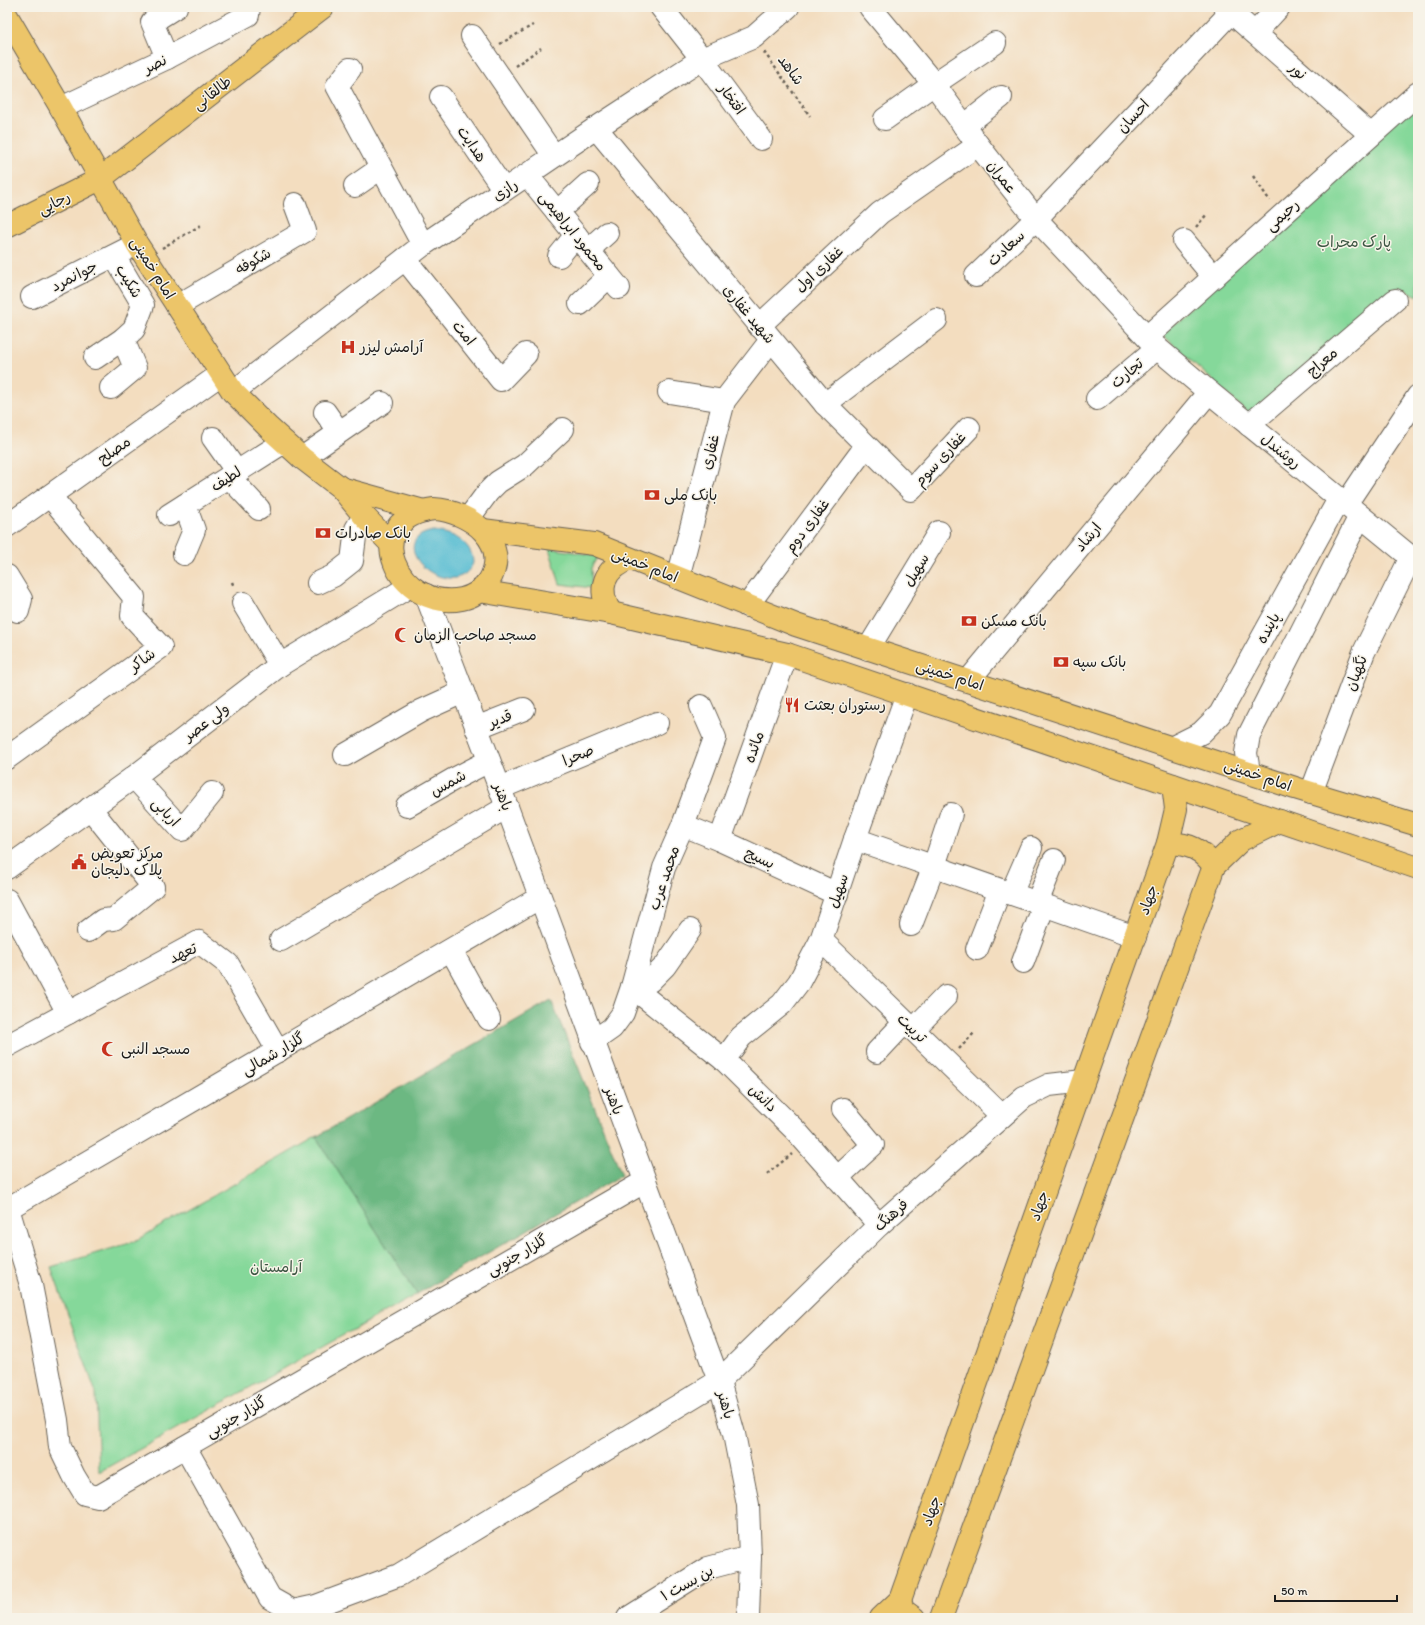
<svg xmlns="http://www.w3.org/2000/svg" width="1425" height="1625" viewBox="0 0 1425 1625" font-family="Itim,'Playpen Sans Arabic',sans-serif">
  <rect width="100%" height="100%" fill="#f7f3e8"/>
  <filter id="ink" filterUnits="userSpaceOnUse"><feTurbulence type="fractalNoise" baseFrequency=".025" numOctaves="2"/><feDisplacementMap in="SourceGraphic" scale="8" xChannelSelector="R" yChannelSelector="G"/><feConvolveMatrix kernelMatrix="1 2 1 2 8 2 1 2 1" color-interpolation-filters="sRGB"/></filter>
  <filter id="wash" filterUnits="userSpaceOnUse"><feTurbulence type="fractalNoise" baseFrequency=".012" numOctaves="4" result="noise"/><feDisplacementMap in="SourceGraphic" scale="16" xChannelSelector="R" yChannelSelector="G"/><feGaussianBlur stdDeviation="0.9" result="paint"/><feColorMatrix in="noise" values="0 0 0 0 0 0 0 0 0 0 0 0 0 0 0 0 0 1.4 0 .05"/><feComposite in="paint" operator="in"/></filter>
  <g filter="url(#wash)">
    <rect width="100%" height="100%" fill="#f3ddbf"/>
    <g fill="#85d89a" stroke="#507a5b">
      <polygon points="1418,99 1418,296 1399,287 1249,414 1162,334"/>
      <polygon points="549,548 598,556 591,568 592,588 560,584"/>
      <polygon points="316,1137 417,1294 99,1472 96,1393 51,1267 133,1242"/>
    </g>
    <polygon fill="#6cb882" stroke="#446a4f" points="551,1000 622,1175 417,1294 316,1137"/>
    <path fill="#54bcd2" stroke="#386c77" d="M434,531C452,533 473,542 473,563C470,571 464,576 455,578C423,582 391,537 434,531Z"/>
  </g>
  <g filter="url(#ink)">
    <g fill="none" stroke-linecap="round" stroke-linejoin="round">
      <g stroke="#676055" stroke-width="24">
        <g id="minor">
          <polyline points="661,7 702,59 761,139"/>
          <polyline points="870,7 934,84 978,145 1036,219 1157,348 1209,392 1418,563"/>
          <polyline points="1225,7 1371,135"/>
          <polyline points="1255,33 1279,7"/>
          <polyline points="472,36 554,156"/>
          <polyline points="167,58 152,22 176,7"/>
          <polyline points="350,69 337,86 423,245"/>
          <polyline points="441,97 504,190"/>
          <polyline points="61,108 167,58 248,15 249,7"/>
          <polyline points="885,119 934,84 995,43"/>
          <polyline points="964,126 1001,97"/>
          <polyline points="596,128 825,404 911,490 969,428"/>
          <polyline points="527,175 619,288"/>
          <polyline points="355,186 381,168"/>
          <polyline points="557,212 588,184"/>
          <polyline points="1184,241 1214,277"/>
          <polyline points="588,250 607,233"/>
          <polyline points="559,256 576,235"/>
          <polyline points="405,259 501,380 526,354"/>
          <polyline points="976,276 1036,219 1231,12"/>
          <polyline points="32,297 127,249"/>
          <polyline points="580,304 609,276"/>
          <polyline points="177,306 305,231 295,204"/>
          <polyline points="759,326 880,213 978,145"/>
          <polyline points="1147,337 1418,93"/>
          <polyline points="95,358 123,339 134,329 143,305 114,256"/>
          <polyline points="111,388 135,368 123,339"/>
          <polyline points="233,392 423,245 596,128 702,59 754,37 788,7"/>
          <polyline points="669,392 724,401"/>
          <polyline points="1097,399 1157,348"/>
          <polyline points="825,404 936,320"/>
          <polyline points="325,412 339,432"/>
          <polyline points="1249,425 1395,300"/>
          <polyline points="213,438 237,472"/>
          <polyline points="302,458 382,403"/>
          <polyline points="229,477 259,509"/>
          <polyline points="1346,504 1418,396"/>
          <polyline points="169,515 284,442"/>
          <polyline points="468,519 488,492 498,482 525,465 563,429"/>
          <polyline points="7,526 221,374"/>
          <polyline points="184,554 194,530 185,505"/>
          <polyline points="7,576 21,599 18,611"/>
          <polyline points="678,578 724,401 771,340"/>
          <polyline points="318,583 333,576 352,561 356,529 364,516"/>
          <polyline points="426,595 507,807 719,1381 734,1434 748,1505 750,1557 748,1618"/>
          <polyline points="243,603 280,665"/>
          <polyline points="747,606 866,446"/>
          <polyline points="868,649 939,532"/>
          <polyline points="968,681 1209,392"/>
          <polyline points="476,728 524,709"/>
          <polyline points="1173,747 1201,733 1220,714 1339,499 1360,516 1249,735 1246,753 1249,772"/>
          <polyline points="345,755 421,711 463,692"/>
          <polyline points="7,758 161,647 132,616 134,597 50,496"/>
          <polyline points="134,777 182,830 212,793"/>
          <polyline points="500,788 657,723"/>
          <polyline points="1311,793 1364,652 1411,557"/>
          <polyline points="407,806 454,779 489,761"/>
          <polyline points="683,825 720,840 837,894"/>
          <polyline points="855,839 1135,937"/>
          <polyline points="720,840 787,654"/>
          <polyline points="7,868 134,777 280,665 410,586"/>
          <polyline points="1011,894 1031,848"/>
          <polyline points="7,900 68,1013"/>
          <polyline points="1037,903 1054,860"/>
          <polyline points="911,925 934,866 951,814"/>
          <polyline points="88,931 103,920 114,919 153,887 90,808"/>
          <polyline points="281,940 507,807"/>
          <polyline points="821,940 1002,1116"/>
          <polyline points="977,949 1000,890"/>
          <polyline points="451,950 489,1019"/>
          <polyline points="1023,962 1044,905"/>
          <polyline points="632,987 724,1060 796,1131 879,1225"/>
          <polyline points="632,987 650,981 665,966 690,930"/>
          <polyline points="913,1030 946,996"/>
          <polyline points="592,1042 612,1028 623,1013 632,987 664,868 683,825 715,738 701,706"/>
          <polyline points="7,1046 199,942 228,964 278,1051"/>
          <polyline points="877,1052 905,1022"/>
          <polyline points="724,1060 741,1037 782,1004 799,982 821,940 855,839 907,694"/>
          <polyline points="837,1178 873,1145 843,1109"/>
          <polyline points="7,1205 31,1285 57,1420 60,1447 74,1476 85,1494 98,1497 644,1182"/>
          <polyline points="7,1209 539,898"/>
          <polyline points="185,1447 270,1598 293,1611 316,1606 399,1575 719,1381 879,1225 1024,1097 1049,1085 1083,1081"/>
          <polyline points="628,1618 708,1568 750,1557"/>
        </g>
      </g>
      <g stroke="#676055" stroke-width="24">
        <g id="major">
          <polyline points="7,16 61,108 137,244 233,392 269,428 302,458 341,488 364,516 391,544"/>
          <polyline points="7,226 100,179 323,7"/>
          <polyline points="341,488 424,511"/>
          <path d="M434,509C469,511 512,542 489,581C483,590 472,597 462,599C397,612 356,519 434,509Z"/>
          <polyline points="483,530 594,544 796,625 1295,788 1418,825"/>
          <polyline points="479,591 611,613 787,654 1418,868"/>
          <path d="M611,613C596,589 604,568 630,559"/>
          <path d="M1168,843C1190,844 1201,849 1214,866"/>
          <polyline points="900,1600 903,1610 914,1618"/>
          <polyline points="881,1618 900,1600 1168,843 1176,809 1173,785"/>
          <polyline points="941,1618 1214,866 1241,840 1280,821"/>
        </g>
      </g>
      <g stroke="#676055" stroke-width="2.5" stroke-dasharray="3 3" stroke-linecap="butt">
        <polyline points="500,44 533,25"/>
        <polyline points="764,52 810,116"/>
        <polyline points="515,66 541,48"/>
        <polyline points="1253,176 1270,201"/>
        <polyline points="1196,227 1207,214"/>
        <polyline points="162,248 203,224"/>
        <polyline points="232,582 234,587"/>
        <polyline points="959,1049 974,1033"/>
        <polyline points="767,1174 792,1154"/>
      </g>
      <use href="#minor" stroke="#fff" stroke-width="22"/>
      <use href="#major" stroke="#ecc569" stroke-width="22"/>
    </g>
  </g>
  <defs>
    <g id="hospital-bare" transform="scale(1.2)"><path d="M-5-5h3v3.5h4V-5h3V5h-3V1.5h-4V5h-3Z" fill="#c8321e" stroke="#f7f3e8" stroke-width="2.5" paint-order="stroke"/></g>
    <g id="bank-bare" transform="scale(1.2)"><path d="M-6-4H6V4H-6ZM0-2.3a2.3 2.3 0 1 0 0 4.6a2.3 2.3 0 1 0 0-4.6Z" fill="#c8321e" stroke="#f7f3e8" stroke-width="2.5" paint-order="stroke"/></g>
    <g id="mosque-bare" transform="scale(1.2)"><path d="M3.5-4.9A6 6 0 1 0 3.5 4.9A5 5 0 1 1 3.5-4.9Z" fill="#c8321e" stroke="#f7f3e8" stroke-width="2.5" paint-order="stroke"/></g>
    <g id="restaurant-bare" transform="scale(1.2)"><path d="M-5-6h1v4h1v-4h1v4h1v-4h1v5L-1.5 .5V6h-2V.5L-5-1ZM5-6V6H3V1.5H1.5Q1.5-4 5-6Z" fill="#c8321e" stroke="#f7f3e8" stroke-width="2.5" paint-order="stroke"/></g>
    <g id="civic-bare" transform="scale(1.2)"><path d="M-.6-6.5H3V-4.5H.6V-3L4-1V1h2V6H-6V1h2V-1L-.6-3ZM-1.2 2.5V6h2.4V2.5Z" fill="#c8321e" stroke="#f7f3e8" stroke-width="2.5" paint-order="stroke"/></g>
  </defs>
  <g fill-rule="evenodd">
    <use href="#hospital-bare" x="348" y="347"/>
    <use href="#bank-bare" x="652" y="495"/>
    <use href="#bank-bare" x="323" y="533"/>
    <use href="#bank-bare" x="969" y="621"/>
    <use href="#mosque-bare" x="402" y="635"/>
    <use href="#bank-bare" x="1061" y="662"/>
    <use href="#restaurant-bare" x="792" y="705"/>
    <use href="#civic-bare" x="79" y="862"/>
    <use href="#mosque-bare" x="109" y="1049"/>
  </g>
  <g text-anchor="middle" stroke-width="3" stroke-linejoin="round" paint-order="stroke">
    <g font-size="15" fill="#1c1c1c" stroke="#f7f3e8">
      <text transform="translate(155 64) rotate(-26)" y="5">نصر</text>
      <text transform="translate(791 70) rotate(54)" y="5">شاهد</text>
      <text transform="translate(1298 71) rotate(41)" y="5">نور</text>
      <text transform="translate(212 93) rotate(-38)" y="5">طالقانی</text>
      <text transform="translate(732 99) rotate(54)" y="5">افتخار</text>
      <text transform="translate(1133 116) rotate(-47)" y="5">احسان</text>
      <text transform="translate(472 144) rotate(56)" y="5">هدایت</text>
      <text transform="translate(1002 177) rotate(52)" y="5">عمران</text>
      <text transform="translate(505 190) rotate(-34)" y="5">رازی</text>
      <text transform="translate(54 203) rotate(-27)" y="5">رجایی</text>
      <text transform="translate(1282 215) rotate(-42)" y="5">رحیمی</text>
      <text transform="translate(573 231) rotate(51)" y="5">محمود ابراهیمی</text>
      <text transform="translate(1006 248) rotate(-43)" y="5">سعادت</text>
      <text transform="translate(253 261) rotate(-30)" y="5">شکوفه</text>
      <text transform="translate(153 268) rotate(58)" y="5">امام خمینی</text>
      <text transform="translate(819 269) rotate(-43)" y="5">غفاری اول</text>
      <text transform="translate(74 276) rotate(-27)" y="5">جوانمرد</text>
      <text transform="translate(129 281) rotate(59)" y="5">شکیب</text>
      <text transform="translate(749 314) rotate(50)" y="5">شهید غفاری</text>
      <text transform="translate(464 333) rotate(51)" y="5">امت</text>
      <text transform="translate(1322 362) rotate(-41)" y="5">معراج</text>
      <text transform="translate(1127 373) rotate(-40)" y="5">تجارت</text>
      <text transform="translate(114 450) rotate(-35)" y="5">مصلح</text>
      <text transform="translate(1281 451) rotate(39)" y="5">روشندل</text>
      <text transform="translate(710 452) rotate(-75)" y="5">غفاری</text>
      <text transform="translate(940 459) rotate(-47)" y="5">غفاری سوم</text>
      <text transform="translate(226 479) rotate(-33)" y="5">لطیف</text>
      <text transform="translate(807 526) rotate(-53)" y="5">غفاری دوم</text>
      <text transform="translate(1088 537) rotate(-50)" y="5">ارشاد</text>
      <text transform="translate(645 565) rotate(22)" y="5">امام خمینی</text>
      <text transform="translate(916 570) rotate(-59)" y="5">سهیل</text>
      <text transform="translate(1268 628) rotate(-61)" y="5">پاینده</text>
      <text transform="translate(142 660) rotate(-36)" y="5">شاکر</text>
      <text transform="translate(1356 673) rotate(-69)" y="5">نگهبان</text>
      <text transform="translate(950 675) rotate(18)" y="5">امام خمینی</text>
      <text transform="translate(500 719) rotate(-21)" y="5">قدیر</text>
      <text transform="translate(206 722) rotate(-37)" y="5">ولی عصر</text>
      <text transform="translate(754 747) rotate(-70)" y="5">مائده</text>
      <text transform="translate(578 755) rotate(-23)" y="5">صحرا</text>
      <text transform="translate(1258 775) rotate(19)" y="5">امام خمینی</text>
      <text transform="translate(448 783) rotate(-29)" y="5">شمس</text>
      <text transform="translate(503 797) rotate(70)" y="5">باهنر</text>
      <text transform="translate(166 812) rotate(47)" y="5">اربابی</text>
      <text transform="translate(760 858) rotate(25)" y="5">بسیج</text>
      <text transform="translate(664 878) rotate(-71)" y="5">محمد عرب</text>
      <text transform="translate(838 891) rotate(-72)" y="5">سهیل</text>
      <text transform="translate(1148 900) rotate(-71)" y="5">جهاد</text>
      <text transform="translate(183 953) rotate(-24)" y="5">تعهد</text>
      <text transform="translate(912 1028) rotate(44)" y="5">تربیت</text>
      <text transform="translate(273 1054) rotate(-30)" y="5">گلزار شمالی</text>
      <text transform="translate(763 1098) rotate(44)" y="5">دانش</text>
      <text transform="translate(614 1101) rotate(70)" y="5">باهنر</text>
      <text transform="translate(1039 1206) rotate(-71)" y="5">جهاد</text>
      <text transform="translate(891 1215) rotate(-42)" y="5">فرهنگ</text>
      <text transform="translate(517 1255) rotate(-30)" y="5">گلزار جنوبی</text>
      <text transform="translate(726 1405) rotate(74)" y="5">باهنر</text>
      <text transform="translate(236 1417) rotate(-30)" y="5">گلزار جنوبی</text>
      <text transform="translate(931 1511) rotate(-71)" y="5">جهاد</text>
      <text transform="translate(687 1583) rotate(-29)" y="5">بن بست ۱</text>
    </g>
    <g font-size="15" fill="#3c5442" stroke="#f7f3e8">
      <text x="1354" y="247">پارک محراب</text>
      <text x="276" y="1272">آرامستان</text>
    </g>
    <g font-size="15" fill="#1c1c1c" stroke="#f7f3e8" text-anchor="start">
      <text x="360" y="352">آرامش لیزر</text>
      <text x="664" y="500">بانک ملی</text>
      <text x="335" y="538">بانک صادرات</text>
      <text x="981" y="626">بانک مسکن</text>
      <text x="414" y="640">مسجد صاحب الزمان</text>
      <text x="1073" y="667">بانک سپه</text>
      <text x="804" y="710">رستوران بعثت</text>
      <text x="91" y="858">مرکز تعویض<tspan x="91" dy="17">پلاک دلیجان</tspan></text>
      <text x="121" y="1054">مسجد النبی</text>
    </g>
  </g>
  <rect width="1425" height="1625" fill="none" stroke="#f7f3e8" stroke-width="24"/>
  <path d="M1275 1595v6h122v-6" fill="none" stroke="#1c1c1c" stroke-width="2"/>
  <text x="1281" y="1595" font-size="12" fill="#1c1c1c" stroke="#f7f3e8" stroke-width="3" paint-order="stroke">50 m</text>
</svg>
